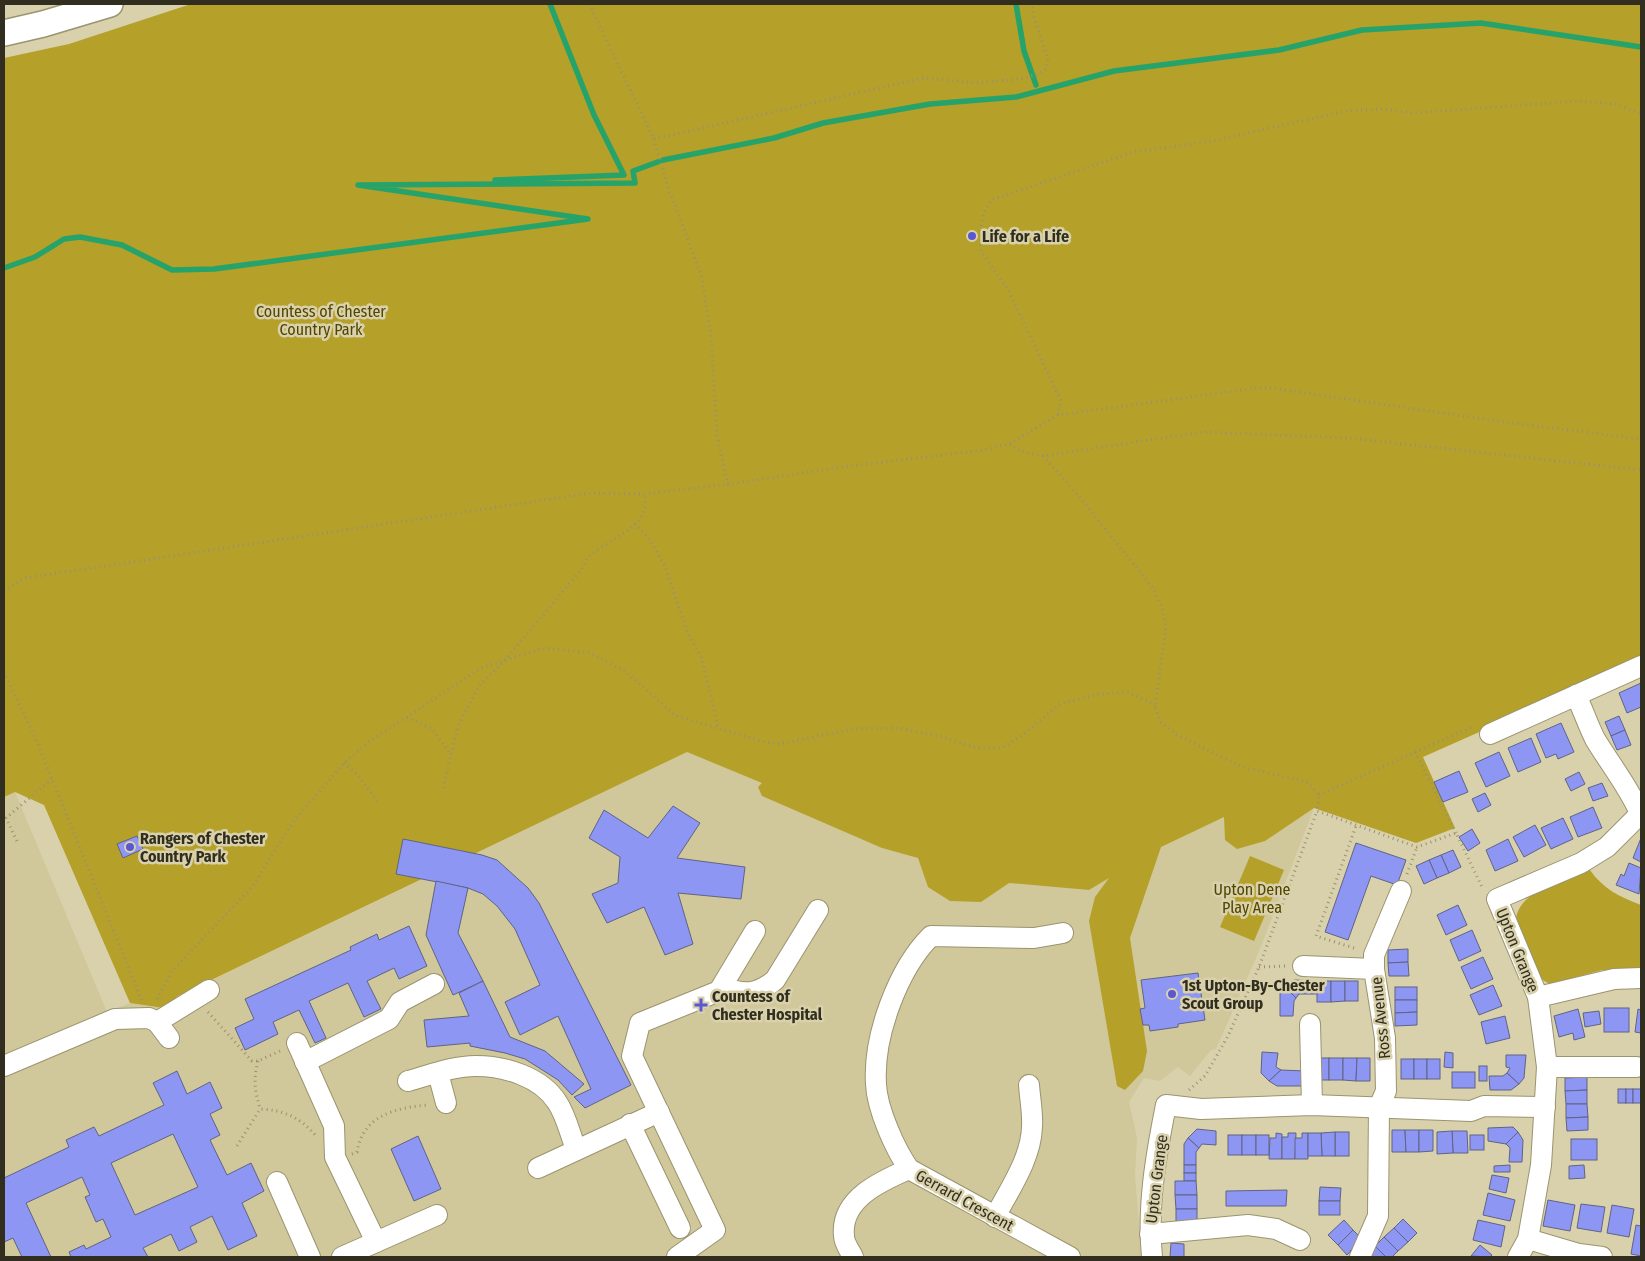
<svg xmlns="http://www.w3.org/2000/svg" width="1645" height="1261" viewBox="0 0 1645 1261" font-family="'Fira Sans Condensed',sans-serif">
  <rect width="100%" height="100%" fill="#d9d1ab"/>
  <polygon fill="#d0c79a" points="687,752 890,835 882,848 1009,883 1089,890 1152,851 1224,816 1225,840 1265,841 1314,808 1260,949 1216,1049 1211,1050 1190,1076 1178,1067 1160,1081 1144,1078 1129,1102 1137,1138 1135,1175 1142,1257 4,1257 4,797 15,792 107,1012 130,1003 164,1008 177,997"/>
  <g fill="#b5a029">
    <polygon points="191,4 1641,4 1641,660 1423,757 1455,828 1416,843 1314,808 1265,841 1237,849 1225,840 1224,817 1161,847 1130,938 1147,1051 1143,1071 1125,1090 1117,1086 1089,921 1095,897 1109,878 1089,890 1009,883 981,902 950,901 928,887 918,858 882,848 762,796 758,787 762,783 687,752 178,996 164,1008 130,1003 44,805 15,792 4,797 4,58 69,44"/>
    <polygon points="1250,856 1284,870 1254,941 1220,927"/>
    <path d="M1590,870C1603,889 1620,897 1641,905V969L1602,970L1550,984C1534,977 1531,963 1524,948C1521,941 1516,933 1516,926C1512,891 1565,881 1590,870Z"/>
  </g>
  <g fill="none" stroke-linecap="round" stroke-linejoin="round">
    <g stroke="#26a36b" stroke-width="5.5">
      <polyline points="1016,4 1024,51 1036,85"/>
      <polyline points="495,180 624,175 594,115 550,4"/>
      <polyline points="4,268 35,257 64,239 80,237 122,245 172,270 214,269 588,219 358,185 635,183 633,171 663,160 774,138 823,123 930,104 1016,97 1114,71 1279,50 1362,30 1481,23 1641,47"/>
    </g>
  </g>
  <g fill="#8e96f4" stroke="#5f6384" fill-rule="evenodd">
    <polygon points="1641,683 1641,707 1627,713 1619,693"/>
    <polygon points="1619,716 1625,730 1611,736 1605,722"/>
    <polygon points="1561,723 1574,752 1558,759 1556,754 1546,758 1536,734"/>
    <polygon points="1625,730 1631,745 1617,750 1611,736"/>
    <polygon points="1531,738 1541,762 1518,772 1508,748"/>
    <polygon points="1499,752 1510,776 1486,787 1475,763"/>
    <polygon points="1459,771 1468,792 1443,802 1434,782"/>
    <polygon points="1579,772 1585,784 1571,791 1565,779"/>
    <polygon points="1602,783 1608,796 1593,801 1588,788"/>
    <polygon points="1485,793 1491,805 1478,812 1472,799"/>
    <polygon points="673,806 700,823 677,858 745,867 741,899 678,893 693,944 665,955 644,907 607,923 592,894 618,883 620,857 589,838 604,810 648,838"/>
    <polygon points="1593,807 1602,828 1578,837 1570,817"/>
    <polygon points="1563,818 1573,839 1551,849 1541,828"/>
    <polygon points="1535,825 1546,845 1524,857 1513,837"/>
    <polygon points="1472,829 1480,843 1468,851 1459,837"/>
    <polygon points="137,836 143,849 123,858 117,844"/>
    <polygon points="1641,838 1641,862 1633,858"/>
    <polygon points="403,839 482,855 497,860 528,888 539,903 631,1085 585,1108 574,1097 591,1089 558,1016 520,1035 505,1002 540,985 515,929 497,906 483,894 468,888 396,874"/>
    <polygon points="1508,839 1518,861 1495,871 1486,850"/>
    <polygon points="1356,843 1406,860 1397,885 1371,876 1348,940 1325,932"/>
    <polygon points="1453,850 1461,867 1449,873 1441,855"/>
    <polygon points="1441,855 1449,873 1437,878 1429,860"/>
    <polygon points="1429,860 1437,878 1424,884 1416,866"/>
    <polygon points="1629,863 1641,868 1639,894 1616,885 1621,874 1624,876"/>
    <polygon points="436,881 468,888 458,933 483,981 453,995 426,935"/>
    <polygon points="1458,905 1467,925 1446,935 1437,915"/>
    <polygon points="409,926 427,966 399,979 394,968 367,981 381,1009 364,1017 348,983 309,1001 326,1038 315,1043 299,1010 273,1022 278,1034 245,1050 235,1028 254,1019 245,999 351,950 350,947 377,934 379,940"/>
    <polygon points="1472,930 1481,951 1459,961 1450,940"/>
    <polygon points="1408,949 1408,962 1388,963 1388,950"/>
    <polygon points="1483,957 1493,979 1471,989 1461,967"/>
    <polygon points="1408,962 1409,976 1389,976 1388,963"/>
    <polygon points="1198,973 1205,1020 1178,1024 1178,1027 1150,1031 1149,1025 1143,1025 1140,1009 1145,1008 1141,980"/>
    <polygon points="1294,980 1317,981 1317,994 1299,994 1296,998 1285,987"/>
    <polygon points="483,981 510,1037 545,1051 584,1084 572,1095 558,1080 525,1059 505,1053 470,1046 470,1043 427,1047 424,1020 469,1016 459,993"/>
    <rect x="1317" y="981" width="14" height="21"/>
    <polygon points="1331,981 1345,981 1345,1001 1331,1002"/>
    <rect x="1345" y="981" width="13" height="20"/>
    <polygon points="1493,985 1502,1006 1479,1015 1470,995"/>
    <polygon points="1285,987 1296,998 1294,1001 1293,1016 1280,1016 1280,992"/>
    <rect x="1395" y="987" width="22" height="13"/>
    <polygon points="1395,1000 1417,1000 1417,1012 1395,1013"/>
    <rect x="1604" y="1008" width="25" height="24"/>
    <polygon points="1578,1009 1585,1037 1574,1040 1573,1033 1559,1037 1554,1016"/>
    <polygon points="1638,1009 1641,1010 1641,1033 1635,1032"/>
    <polygon points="1599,1011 1601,1024 1585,1027 1583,1013"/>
    <polygon points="1417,1012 1417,1025 1395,1026 1395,1013"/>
    <polygon points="1505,1016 1510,1038 1486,1044 1481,1022"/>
    <polygon points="1262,1052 1278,1053 1276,1067 1281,1070 1269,1081 1261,1073"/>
    <polygon points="1445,1052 1453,1053 1453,1068 1444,1067"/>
    <polygon points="1506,1055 1526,1055 1524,1078 1519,1084 1507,1073 1510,1068 1506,1067"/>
    <rect x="1316" y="1058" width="13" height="22"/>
    <rect x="1329" y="1058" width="14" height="22"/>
    <polygon points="1343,1058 1357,1058 1356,1081 1343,1080"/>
    <polygon points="1357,1058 1370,1058 1370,1081 1356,1081"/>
    <rect x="1401" y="1059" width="13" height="20"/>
    <rect x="1414" y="1059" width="13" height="20"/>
    <rect x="1427" y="1059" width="13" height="20"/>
    <rect x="1479" y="1066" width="8" height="15"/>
    <polygon points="1281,1070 1305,1071 1305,1086 1277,1086 1269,1081"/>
    <path d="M177,1071L187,1094L210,1082L222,1108L210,1114L220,1135L210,1140L227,1175L251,1163L264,1191L242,1203L257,1236L228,1250L212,1216L190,1227L197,1242L179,1251L171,1234L143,1248L148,1257H71L69,1252L84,1245L86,1249L111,1237L103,1219L96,1222L85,1197L90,1195L82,1177L26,1203L51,1257H22L13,1238L4,1242V1178L69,1147L66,1140L94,1127L99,1136L164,1105L153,1083ZM173,1134L198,1187L135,1215L111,1163Z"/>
    <rect x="1452" y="1072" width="23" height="16"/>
    <polygon points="1507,1073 1519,1084 1511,1090 1490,1090 1489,1076 1503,1076"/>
    <polygon points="1587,1077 1587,1090 1565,1091 1565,1078"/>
    <rect x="1618" y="1089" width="8" height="14"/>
    <rect x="1626" y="1089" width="7" height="14"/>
    <rect x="1633" y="1089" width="8" height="14"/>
    <polygon points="1587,1090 1587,1104 1566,1104 1565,1091"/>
    <polygon points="1566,1104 1587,1104 1588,1117 1566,1118"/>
    <polygon points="1588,1117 1588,1130 1567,1131 1566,1118"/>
    <polygon points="1513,1127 1518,1132 1506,1144 1488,1141 1488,1128"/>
    <polygon points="1197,1129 1216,1131 1216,1145 1202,1144 1199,1148 1188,1138"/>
    <polygon points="1392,1130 1405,1130 1406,1152 1392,1152"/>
    <polygon points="1405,1130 1419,1130 1419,1152 1406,1152"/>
    <polygon points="1419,1130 1433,1130 1433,1151 1419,1152"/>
    <polygon points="1452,1131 1467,1131 1468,1153 1453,1153"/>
    <polygon points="1452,1131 1453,1153 1437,1154 1437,1132"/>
    <rect x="1335" y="1132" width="14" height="24"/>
    <polygon points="1335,1132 1335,1156 1322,1156 1321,1133"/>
    <polygon points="1518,1132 1523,1140 1522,1162 1509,1162 1510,1148 1506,1144"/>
    <polygon points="1276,1133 1282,1134 1282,1159 1269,1159 1270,1138 1276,1138"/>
    <polygon points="1288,1133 1296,1133 1295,1159 1282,1159 1282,1137 1288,1137"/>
    <polygon points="1302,1133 1308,1133 1308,1159 1295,1159 1295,1138 1302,1138"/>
    <polygon points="1308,1133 1321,1133 1322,1156 1308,1156"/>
    <rect x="1228" y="1135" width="14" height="20"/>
    <rect x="1242" y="1135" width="14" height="20"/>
    <rect x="1256" y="1135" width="13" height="20"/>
    <rect x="1470" y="1135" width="14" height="15"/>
    <polygon points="418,1136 441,1189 414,1201 391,1149"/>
    <polygon points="1188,1138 1199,1148 1196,1152 1196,1165 1184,1165 1184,1144"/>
    <rect x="1571" y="1139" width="26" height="21"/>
    <rect x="1184" y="1165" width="12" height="8"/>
    <polygon points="1510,1165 1510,1172 1494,1172 1494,1166"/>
    <polygon points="1584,1165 1585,1178 1569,1179 1569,1166"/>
    <rect x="1184" y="1173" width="12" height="8"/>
    <polygon points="1492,1175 1509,1178 1506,1193 1489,1189"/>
    <polygon points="1175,1181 1196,1181 1197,1195 1175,1195"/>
    <polygon points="1320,1187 1341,1188 1340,1201 1319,1201"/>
    <polygon points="1287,1190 1286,1206 1226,1206 1226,1191"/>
    <polygon points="1488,1193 1515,1200 1510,1221 1483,1215"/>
    <polygon points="1175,1195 1197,1195 1197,1209 1176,1209"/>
    <polygon points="1548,1200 1575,1205 1570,1231 1543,1226"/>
    <rect x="1319" y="1201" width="21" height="14"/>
    <polygon points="1581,1204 1605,1207 1601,1232 1577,1228"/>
    <polygon points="1612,1205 1634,1209 1629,1237 1607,1233"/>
    <rect x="1176" y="1209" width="21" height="14"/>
    <polygon points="1403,1219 1417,1233 1408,1242 1394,1228"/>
    <polygon points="1344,1220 1353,1230 1338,1245 1328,1235"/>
    <polygon points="1478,1220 1505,1226 1501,1247 1473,1240"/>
    <polygon points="1636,1225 1641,1226 1641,1256 1631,1254"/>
    <polygon points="1394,1228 1408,1242 1398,1251 1384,1237"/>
    <polygon points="1353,1230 1362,1239 1347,1255 1338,1245"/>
    <polygon points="1384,1237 1398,1251 1392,1257 1386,1257 1375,1246"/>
    <polygon points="1362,1239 1375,1246 1386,1257 1357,1257 1350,1251"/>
    <polygon points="1171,1243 1184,1244 1184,1257 1170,1257"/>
    <polygon points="1480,1245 1492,1255 1490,1257 1471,1256"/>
  </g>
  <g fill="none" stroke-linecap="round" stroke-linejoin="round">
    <g stroke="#9a946f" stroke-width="22">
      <g id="minor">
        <path d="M1576,695C1583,710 1588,725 1595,739C1610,764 1628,786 1640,813"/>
        <polyline points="1490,734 1641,666"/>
        <path d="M1063,933L1034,938L931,936C898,969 873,1036 876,1084C877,1109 895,1149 909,1169L1070,1257"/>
        <polyline points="1303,966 1374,969 1385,1038 1386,1091 1379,1107 1378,1216 1360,1257"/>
        <polyline points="1374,969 1374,955 1401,891"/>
        <path d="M722,987C744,995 757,995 775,980L818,910"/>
        <polyline points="1538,997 1614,979 1641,978"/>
        <polyline points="157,1022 209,990"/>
        <polyline points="1310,1024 1312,1105"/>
        <polyline points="297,1043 334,1126 335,1157 376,1242 342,1257"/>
        <polyline points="305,1062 389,1019 400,1002 434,984"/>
        <polyline points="4,1066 115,1019 149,1018 157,1022 169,1038"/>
        <polyline points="1547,1067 1637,1067"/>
        <polyline points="438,1073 446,1103"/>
        <path d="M408,1081C430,1075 453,1066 476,1066C505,1066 541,1077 557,1102C566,1115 570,1134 576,1149"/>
        <polyline points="630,1124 680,1228"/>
        <polyline points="538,1168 659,1112"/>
        <polyline points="277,1182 310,1257"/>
        <path d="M995,1217C1009,1190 1031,1159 1032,1127C1033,1114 1030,1099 1029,1085"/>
        <polyline points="1150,1234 1248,1225 1276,1229 1300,1240"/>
        <polyline points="1528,1239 1579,1254 1602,1257"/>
        <polyline points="376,1242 437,1215"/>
        <polyline points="677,1257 715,1230 632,1056 640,1023 719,991 755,931"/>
        <path d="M853,1257C850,1251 844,1243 844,1236C840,1199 881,1181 909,1169"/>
        <path d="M1152,1257C1147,1206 1156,1155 1166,1105L1201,1109L1312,1105L1471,1111L1484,1106L1545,1107"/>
        <polyline points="1518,1257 1528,1239 1541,1165 1547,1067 1538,997 1497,899 1581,863 1607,847 1641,813"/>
      </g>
    </g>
    <g stroke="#9a946f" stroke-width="28">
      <polyline id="major" points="4,33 43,24 110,4"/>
    </g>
    <g stroke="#979174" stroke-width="3" stroke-dasharray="1 4" stroke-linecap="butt">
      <polyline points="589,4 654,139 668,187 701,274 711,335 717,435 728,484 850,466 984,450 1009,444 1058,415 1264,387 1512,423 1641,439"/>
      <polyline points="654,139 923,78 976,83 1020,79 1039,74 1045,70 1048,59 1034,17 1032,4"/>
      <polyline points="1058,415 1061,401 1008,290 981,251 980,231 984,213 991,200 1134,152 1212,141 1346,111 1384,109 1412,113 1579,101 1616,104 1641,114"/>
      <polyline points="1010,444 1020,451 1042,456 1203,432 1349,438 1641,470"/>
      <polyline points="1043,456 1078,495 1152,587 1162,606 1166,627 1155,706 1160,721 1177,735 1242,767 1307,782 1319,795 1317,811"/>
      <polyline points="635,524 648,537 665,566 688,634 701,656 718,727"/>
      <polyline points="4,591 25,578 591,493 644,494 728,484"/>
      <polyline points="4,672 37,742 142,1001"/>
      <polyline points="407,717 432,729 450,753"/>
      <polyline points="1415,752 1456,833"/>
      <polyline points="344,763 358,775 377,801"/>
      <path d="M443,788L458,726L479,686L506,659L581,570C584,566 586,560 589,557C607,539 655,525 644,494"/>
      <polyline points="1319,795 1474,726"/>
      <polyline points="17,841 6,818 52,779"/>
      <polyline points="1407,874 1417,847"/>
      <polyline points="1354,948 1316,936 1356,826"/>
      <polyline points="1259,967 1286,966"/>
      <polyline points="157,999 172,971 252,887 293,822 345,762 369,742 481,668 543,648 590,653 626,672 676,716 761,741 779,744 853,729 899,728 943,737 977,748 1002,748 1020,737 1060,704 1099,694 1127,692 1144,699 1155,706"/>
      <polyline points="208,1012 252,1061 258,1061 280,1051"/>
      <path d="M258,1061C253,1080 255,1091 260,1109"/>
      <polyline points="1189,1090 1205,1076 1228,1036 1259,967 1317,811 1417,847 1456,833 1483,889"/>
      <path d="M237,1146L260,1109C284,1110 301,1118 316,1136"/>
      <path d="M352,1154L357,1152C363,1115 396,1108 427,1105"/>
    </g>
    <use href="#minor" stroke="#fff" stroke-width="20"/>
    <use href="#major" stroke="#fff" stroke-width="25"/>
  </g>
  <g fill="#5958d0" stroke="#d9d1ab" stroke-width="2">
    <circle cx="972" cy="236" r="5"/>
    <circle cx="130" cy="847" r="5"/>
    <circle cx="1172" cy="994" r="5"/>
    <path d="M698.5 997.5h5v5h5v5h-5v5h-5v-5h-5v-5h5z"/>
  </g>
  <g text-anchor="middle" stroke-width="5" stroke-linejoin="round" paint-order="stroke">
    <g font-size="16" font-weight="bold" fill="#312e1f" stroke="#d9d1ab" text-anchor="start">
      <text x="982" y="242">Life for a Life</text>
      <text x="140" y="844">Rangers of Chester<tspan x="140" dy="18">Country Park</tspan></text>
      <text x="1182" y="991">1st Upton-By-Chester<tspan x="1182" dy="18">Scout Group</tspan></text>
      <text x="712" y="1002">Countess of<tspan x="712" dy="18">Chester Hospital</tspan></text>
    </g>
    <g font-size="16" fill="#504501" stroke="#d9d1ab">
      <text x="321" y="317">Countess of Chester<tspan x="321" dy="18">Country Park</tspan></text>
      <text x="1252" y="895">Upton Dene<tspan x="1252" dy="18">Play Area</tspan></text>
    </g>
    <g font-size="16" fill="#312e1f" stroke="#d9d1ab">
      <text transform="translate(1518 950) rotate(68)" y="6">Upton Grange</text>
      <text transform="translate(1380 1018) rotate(-96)" y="6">Ross Avenue</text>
      <text transform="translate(1156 1179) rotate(-83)" y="6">Upton Grange</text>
      <text transform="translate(965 1200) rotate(29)" y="6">Gerrard Crescent</text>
    </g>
  </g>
  <rect width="1645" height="1261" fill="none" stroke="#312e1f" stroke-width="10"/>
</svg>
